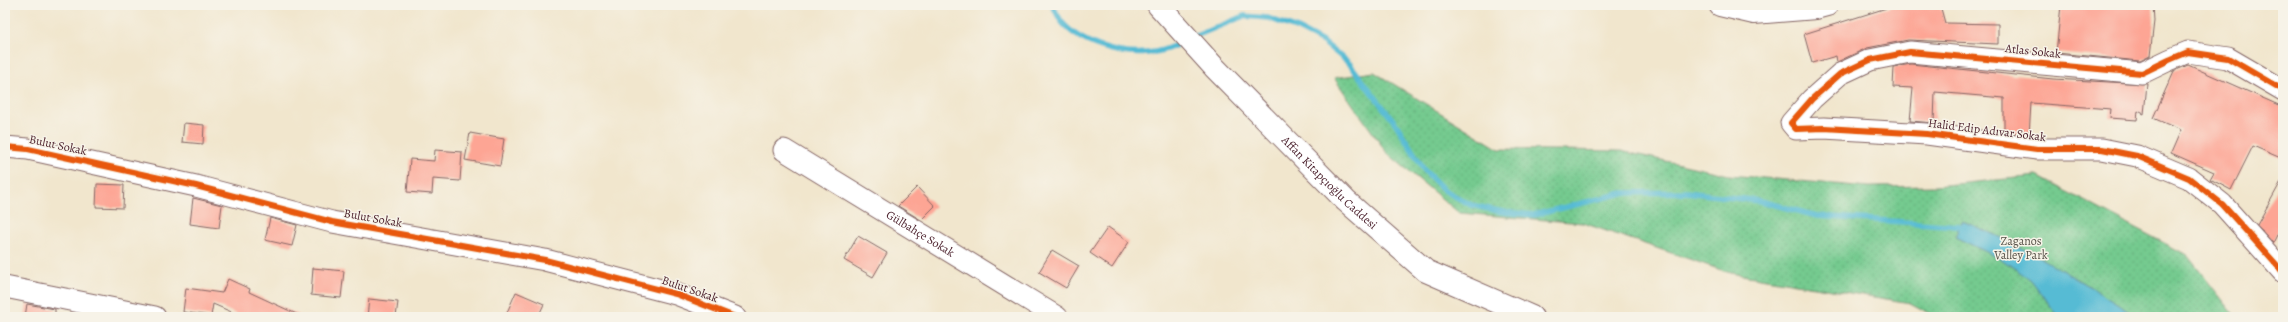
<svg xmlns="http://www.w3.org/2000/svg" width="2288" height="322" viewBox="0 0 2288 322" font-family="Alegreya,serif">
  <defs>
    <pattern id="park-dots" width="8" height="8" patternUnits="userSpaceOnUse"><rect width="8" height="8" fill="#74ca8f"/><path d="M2 2h.1M6 6h.1" fill="none" stroke="#66ad7c" stroke-width="1.8" stroke-linecap="round"/></pattern>
  </defs>
  <rect width="100%" height="100%" fill="#f7f3e8"/>
  <filter id="ink" filterUnits="userSpaceOnUse"><feTurbulence type="fractalNoise" baseFrequency=".025" numOctaves="2"/><feDisplacementMap in="SourceGraphic" scale="8" xChannelSelector="R" yChannelSelector="G"/><feConvolveMatrix kernelMatrix="1 2 1 2 8 2 1 2 1" color-interpolation-filters="sRGB"/></filter>
  <filter id="wash" filterUnits="userSpaceOnUse"><feTurbulence type="fractalNoise" baseFrequency=".012" numOctaves="4" result="noise"/><feDisplacementMap in="SourceGraphic" scale="16" xChannelSelector="R" yChannelSelector="G"/><feGaussianBlur stdDeviation="0.9" result="paint"/><feColorMatrix in="noise" values="0 0 0 0 0 0 0 0 0 0 0 0 0 0 0 0 0 1.4 0 .05"/><feComposite in="paint" operator="in"/></filter>
  <g filter="url(#wash)">
    <rect width="100%" height="100%" fill="#f1e6cd"/>
    <polygon fill="url(#park-dots)" stroke="#5f745d" points="1374,72 1499,149 1621,151 1729,175 1869,187 1935,186 2037,176 2187,255 2236,317 1937,317 1910,303 1730,273 1583,223 1459,213 1387,153 1334,78"/>
    <path fill="#56bbd4" stroke="#506d80" d="M1962,221C2024,245 2081,281 2137,317H2061L2056,313L2031,280L2001,259L1955,237Z"/>
    <g fill="none" stroke-linecap="round" stroke-linejoin="round">
      <g stroke="#56bbd4" stroke-width="5.5">
        <path d="M1052,5C1055,10 1058,16 1061,21C1079,44 1120,56 1148,53C1162,52 1173,47 1185,41"/>
        <polyline points="1193,37 1244,16 1268,18 1298,29 1323,42 1349,63 1396,124 1425,171 1444,190 1471,205 1503,212 1534,215 1623,193 1686,192 1760,201 1817,216 1960,226"/>
      </g>
    </g>
    <g id="blocks">
      <g fill="#fda594">
        <polygon points="1896,5 1940,5 1945,23 1998,24 1998,44 1908,40 1867,48 1837,62 1836,56 1812,63 1804,34"/>
        <polygon points="2061,5 2153,5 2154,21 2150,56 2140,61 2056,53"/>
        <polygon points="1911,64 2053,79 2147,84 2144,114 2138,111 2137,120 2110,118 2111,109 2031,103 2029,136 2004,132 2004,98 1935,92 1934,123 1910,121 1913,88 1893,87 1894,67"/>
        <polygon points="2188,65 2283,107 2283,159 2253,146 2231,190 2210,179 2214,172 2171,153 2181,130 2153,118 2174,71"/>
        <polygon points="184,123 204,125 203,144 182,142"/>
        <polygon points="470,133 504,139 500,166 465,160"/>
        <polygon points="435,150 462,152 460,181 433,179 432,194 407,192 410,159 434,161"/>
        <polygon points="2283,178 2283,223 2273,243 2257,225"/>
        <polygon points="97,184 124,185 123,208 96,207"/>
        <polygon points="917,187 935,206 921,220 898,206"/>
        <polygon points="193,198 222,205 219,228 190,224"/>
        <polygon points="270,218 297,225 292,246 265,240"/>
        <polygon points="1108,227 1129,242 1112,268 1090,253"/>
        <polygon points="858,236 887,253 873,277 844,260"/>
        <polygon points="1052,250 1079,266 1066,288 1039,272"/>
        <polygon points="313,268 344,271 341,298 311,295"/>
        <polygon points="228,279 250,289 249,292 303,317 243,317 213,304 211,316 183,312 186,288 222,293"/>
        <polygon points="516,292 544,304 538,317 505,317"/>
        <polygon points="369,299 398,302 396,317 367,317"/>
        <polygon points="27,304 55,309 55,317 25,317"/>
      </g>
    </g>
  </g>
  <g filter="url(#ink)">
    <use href="#blocks" fill-opacity="0" stroke="#846564" stroke-width="1"/>
    <g fill="none" stroke-linecap="round" stroke-linejoin="round">
      <g stroke="#846564" stroke-width="23">
        <g id="minor">
          <polyline points="2283,90 2228,58 2188,52 2169,60 2142,73 1910,52 1870,60 1840,74 1812,99 1791,123 1796,129 1824,128 1927,134 2037,149 2102,149 2137,156 2189,178 2222,204 2283,272"/>
          <polyline points="5,147 28,149 196,186 332,222 545,260 676,294 735,317"/>
          <path id="s1" d="M784,150L1057,317"/>
          <polyline points="5,287 155,317"/>
        </g>
      </g>
      <g stroke="#846564" stroke-width="24">
        <g id="tertiary">
          <path id="s2" d="M1158,5L1214,67L1346,201L1426,271L1532,317"/>
          <polyline points="1720,5 1754,13 1816,8 1827,5"/>
        </g>
      </g>
      <use href="#minor" stroke="#fff" stroke-width="21"/>
      <use href="#tertiary" stroke="#fff" stroke-width="22"/>
      <g stroke="#f7f3e8" stroke-width="8">
        <g id="cycleway">
          <polyline points="2283,90 2228,58 2188,52 2169,60 2142,73 1910,52 1870,60 1840,74 1812,99 1791,123 1796,129 1824,128 1927,134 2037,149 2102,149 2137,156 2189,178 2222,204 2283,272"/>
          <polyline points="5,147 28,149 196,186 332,222 545,260 676,294 735,317"/>
        </g>
      </g>
      <use href="#cycleway" stroke="#e8590c" stroke-width="6"/>
    </g>
  </g>
  <g text-anchor="middle" stroke-width="3" stroke-linejoin="round" paint-order="stroke">
    <g font-size="12" fill="#4a1f2b" stroke="#f7f3e8">
      <text transform="translate(2033 51) rotate(6)" y="4">Atlas Sokak</text>
      <text transform="translate(1987 130) rotate(7)" y="4">Halid Edip Adıvar Sokak</text>
      <text transform="translate(58 145) rotate(12)" y="4">Bulut Sokak</text>
      <text dy="4" stroke="none"><textPath href="#s2" startOffset="247">Affan Kitapçıoğlu Caddesi</textPath></text>
      <text transform="translate(373 218) rotate(10)" y="4">Bulut Sokak</text>
      <text dy="4" stroke="none"><textPath href="#s1" startOffset="160">Gülbahçe Sokak</textPath></text>
      <text transform="translate(690 289) rotate(19)" y="4">Bulut Sokak</text>
    </g>
    <g font-size="12" fill="#575249" stroke="#f7f3e8">
      <text x="2021" y="245">Zaganos<tspan x="2021" dy="14">Valley Park</tspan></text>
    </g>
  </g>
  <rect width="2288" height="322" fill="none" stroke="#f7f3e8" stroke-width="20"/>
</svg>
